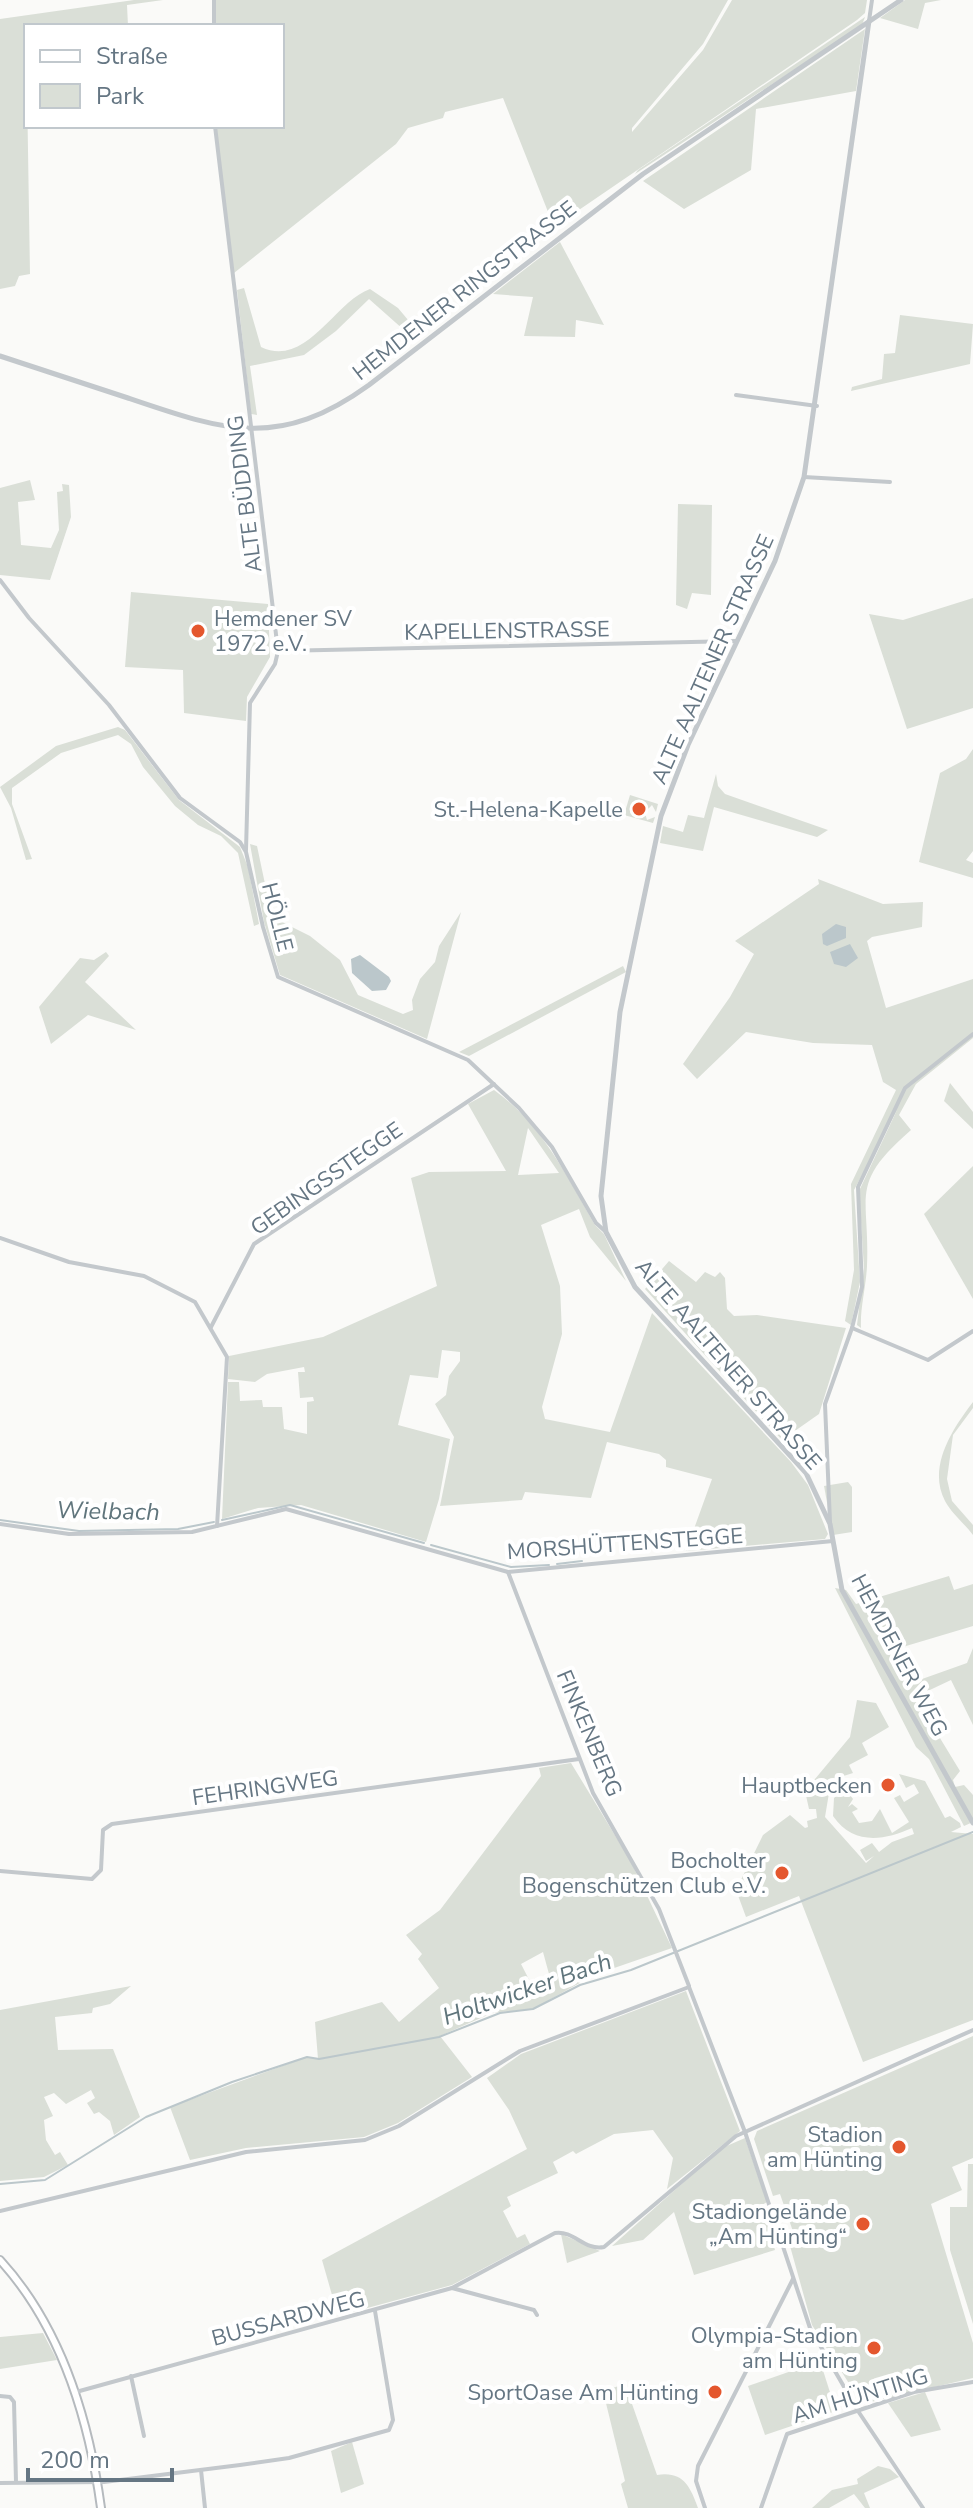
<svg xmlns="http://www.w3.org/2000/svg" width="973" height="2508" viewBox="0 0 973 2508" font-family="'Nunito Sans',sans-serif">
  <rect width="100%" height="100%" fill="#fafaf8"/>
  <g fill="#dadfd7" fill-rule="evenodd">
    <polygon points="134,0 163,0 127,5 128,26 26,26 30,274 19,276 15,286 0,289 0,19"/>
    <polygon points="215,0 728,0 703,44 632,128 632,132 703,50 732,0 867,0 865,13 857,20 554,227 503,98 445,112 443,118 408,128 396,144 234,273 216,126 282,126 282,26 216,26"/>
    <polygon points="905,0 941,0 925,3 918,29 880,18"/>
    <polygon points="865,17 862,25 635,174 638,170"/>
    <polygon points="865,29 856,91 756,109 751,170 684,209 643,181"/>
    <polygon points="560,242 604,325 576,320 575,337 524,336 533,297 493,294"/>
    <path d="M244,288L261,347C306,369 335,301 370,289L398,308L419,333L413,338L369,299L336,331L304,355L250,366L257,415L251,414L237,290Z"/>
    <polygon points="900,315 973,324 970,364 851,391 852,387 882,379 884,354 895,353"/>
    <polygon points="30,480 35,500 18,502 21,545 51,548 59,530 57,492 63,491 62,484 69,485 71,517 50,580 0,575 0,488"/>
    <polygon points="678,504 712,505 711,595 692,593 687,609 676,605"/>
    <polygon points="131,592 268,604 270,657 247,697 246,721 184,713 183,670 125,667"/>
    <polygon points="973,598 973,708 907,729 869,614 903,620"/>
    <polygon points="118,727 125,730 179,800 240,847 248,867 259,924 254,926 238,853 221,836 198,825 175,806 143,767 131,744 118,735 61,753 12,788 12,804 32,859 26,860 11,808 0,787 56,746"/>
    <polygon points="973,749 973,851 966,860 973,863 973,878 919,862 940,773 966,759"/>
    <polygon points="716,774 718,786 725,794 828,830 817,837 714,807 703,851 660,843 663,826 683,832 688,815 704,818"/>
    <polygon points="630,795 658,804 656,812 652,805 646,811 634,804 632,809 645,813 647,820 655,817 653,823 624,815"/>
    <polygon points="250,844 257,846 272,917 310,936 340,960 358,995 403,1014 413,1010 412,1000 420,979 435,962 439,946 461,912 427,1039 280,975 264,922"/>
    <path d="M818,879L883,904L923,902L922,927L872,937L867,941L886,1008L973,979V1038L916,1084L899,1115L911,1130C848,1185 870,1194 867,1266C866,1287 860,1308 861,1328L857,1325L864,1268L859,1191L897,1110L854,1190L860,1282L851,1325L845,1321L854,1270L851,1184L896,1090L883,1082L872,1045L813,1043L746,1032L697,1079L683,1064L730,997L754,954L735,941L819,884Z"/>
    <polygon points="106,952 109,956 85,982 136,1030 88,1015 51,1044 39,1007 80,958 94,960"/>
    <polygon points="623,966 626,972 469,1056 459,1052"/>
    <polygon points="950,1083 973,1112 973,1129 944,1101"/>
    <path d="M494,1090C541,1123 567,1176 595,1225L604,1234L626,1281L590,1237L579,1209L541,1225L560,1286L562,1334L542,1407L545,1419L610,1432L652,1313L791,1462L808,1485L828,1534L825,1539L686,1551L712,1479L666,1467V1460L659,1454L607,1442L591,1498L525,1492L522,1500L440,1506L454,1437L435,1404L446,1395L449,1376L460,1361V1352L442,1350L438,1378L410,1375L398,1425L450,1439L439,1499L426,1542L301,1505L258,1508L222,1519L228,1382H239L240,1401L262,1400L263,1407H282L284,1429L307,1434V1402L314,1401L313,1397L300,1398L298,1372H305L304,1367L267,1374L255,1382L228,1379L229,1356L323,1337L437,1286L411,1178L429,1172L506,1171L468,1104ZM528,1128L559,1173L518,1175Z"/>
    <polygon points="973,1166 973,1299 924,1214"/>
    <polygon points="669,1261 696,1282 705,1272 715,1277 720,1272 725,1278 727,1309 734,1316 757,1315 846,1328 819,1414 782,1440 645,1289"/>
    <path d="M973,1402V1408L953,1435L947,1479L952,1501L973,1525V1535C964,1523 952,1514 945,1501C927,1467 953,1428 973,1402Z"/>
    <polygon points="848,1482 852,1487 852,1532 833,1535 824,1486"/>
    <polygon points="949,1576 954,1590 973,1584 973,1626 896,1649 890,1655 908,1684 967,1663 973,1648 973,1725 951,1680 915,1697 960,1771 953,1780 955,1787 964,1785 973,1795 973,1822 964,1826 929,1759 916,1747 835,1588 846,1590 856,1604"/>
    <path d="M857,1700L876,1703L889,1727L862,1743L868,1755L849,1765L853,1773L831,1780L834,1788L829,1793L825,1817L866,1863L874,1856L866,1861L860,1850L872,1843L879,1852L892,1842L914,1834L912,1828C883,1841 853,1845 833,1816L834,1798L845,1788L853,1799L848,1807L852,1804L858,1809L852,1812L859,1823L872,1821L880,1809L892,1833L909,1822L894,1798L900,1795L904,1802L919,1793L914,1784L906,1788L899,1774L925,1781L945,1818L950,1816L960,1823L961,1827L951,1832L973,1834V2020L863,2062L799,1896L746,1917L736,1890L763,1835L790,1815L805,1828L808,1827L807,1821L817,1818L816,1809H809L805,1791L850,1737Z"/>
    <path d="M571,1763L630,1860L672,1948L594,1975L533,2009L492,2013L440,2036L472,2077L398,2123L364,2137L246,2148L190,2160L170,2107L307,2057L318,2059L315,2022L382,2002L399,2022L439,1988L418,1959L422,1954L406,1935L440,1910L541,1776L539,1768ZM543,1952L552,1985L536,1993L521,1964Z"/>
    <polygon points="131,1986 110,2004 93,2008 92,2013 55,2017 58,2050 113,2049 140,2117 114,2135 110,2121 99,2112 94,2114 87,2103 95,2098 91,2090 66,2104 54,2093 44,2097 53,2116 44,2120 46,2140 55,2155 60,2152 68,2165 44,2177 0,2181 0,2010"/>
    <polygon points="686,1991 740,2131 667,2189 673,2158 653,2130 614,2134 576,2154 573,2151 553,2162 558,2173 507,2197 511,2206 503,2211 517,2238 525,2234 530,2244 452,2285 338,2316 322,2260 527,2149 509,2110 487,2078 521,2054"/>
    <polygon points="973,2036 973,2158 952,2167 962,2190 931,2204 973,2343 973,2378 862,2404 812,2325 790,2246 797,2243 780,2194 773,2196 754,2139 757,2131"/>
    <polygon points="745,2138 767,2202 762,2205 775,2250 694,2275 674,2212 643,2240 612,2246 722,2148"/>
    <polygon points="968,2164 973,2164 973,2324 950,2250 950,2207 967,2207"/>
    <polygon points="561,2234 600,2251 567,2263"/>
    <polygon points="43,2333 57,2360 0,2369 0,2337"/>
    <polygon points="820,2361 836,2411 765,2435 748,2386"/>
    <path d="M625,2384L657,2475C683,2471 690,2486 698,2508H628L621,2484L625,2481L603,2391Z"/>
    <polygon points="925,2392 941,2430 911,2437 888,2403"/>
    <polygon points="352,2442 364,2484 341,2493 331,2451"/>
    <polygon points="878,2466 890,2469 899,2477 864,2493 870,2508 865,2508 854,2494 829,2508 812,2508 832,2490 858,2484 857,2479"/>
  </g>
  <g fill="#bbc7cb">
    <polygon points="836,924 846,927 846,938 827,946 823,944 822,934"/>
    <polygon points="850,944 858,958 846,967 834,964 830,952"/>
    <polygon points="360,955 389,977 391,981 386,990 372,991 352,973 351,959"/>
  </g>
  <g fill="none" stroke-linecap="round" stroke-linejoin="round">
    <g stroke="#bbc7cb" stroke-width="2">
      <polyline points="0,1520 79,1531 178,1529 214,1522"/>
      <polyline points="222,1520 290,1505 424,1543"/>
      <polyline points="431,1545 511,1567 549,1565"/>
      <polyline points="557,1564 582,1561"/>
      <polyline points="0,2184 45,2180 146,2117 232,2082 307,2057 319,2059 439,2037 500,2013 533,2009 580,1985 631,1970 973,1832"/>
    </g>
    <g stroke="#b5babe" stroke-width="10">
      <path id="primary" d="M0,2260C62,2328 89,2419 101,2508"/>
    </g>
    <g stroke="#c3c8cc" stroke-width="4">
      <polyline points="869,21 872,0"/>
      <polyline points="214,26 214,0"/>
      <polyline points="215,126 278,651 275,664 250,703 246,850"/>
      <polyline points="736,395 817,406"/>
      <polyline points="804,477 890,482"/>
      <polyline points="0,580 29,618 109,705 180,798 240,842 246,852 263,927 278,977 468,1060 519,1108 552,1147 596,1223 606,1232"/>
      <polyline points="278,651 737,641"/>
      <polyline points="0,1238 69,1262 144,1276 195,1302 227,1357 217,1526"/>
      <polyline points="211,1327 254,1244 494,1084"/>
      <polyline points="852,1328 928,1360 973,1331"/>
      <polyline points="830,1522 825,1404 852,1328 862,1287 858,1187 905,1088 973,1034"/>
      <polyline points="0,1524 69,1534 192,1532 286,1509 508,1572 833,1541"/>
      <polyline points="508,1572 593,1793 659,1909 689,1986"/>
      <polyline points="0,1871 92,1879 101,1870 103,1830 112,1824 579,1759"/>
      <polyline points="0,2211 246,2152 365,2140 399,2126 520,2051 689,1987 745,2132 810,2328 858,2411 923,2508"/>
      <polyline points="452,2288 534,2310 537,2315"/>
      <polyline points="131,2376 144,2436"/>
      <path d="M76,2392L452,2288L555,2233C574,2230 584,2251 604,2247L736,2136L973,2030"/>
      <polyline points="0,2396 10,2397 14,2402 16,2482"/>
      <polyline points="201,2470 205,2508"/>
      <polyline points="0,2483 104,2482 240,2465 289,2458 389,2430 393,2420 375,2311"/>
      <polyline points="705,2508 696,2481 698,2466 793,2279"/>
      <polyline points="761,2508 787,2434 914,2392 973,2382"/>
    </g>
    <g stroke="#c3c8cc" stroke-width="5">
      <polyline points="869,21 804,477 775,561 688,745 661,816 620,1012 601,1196 606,1232 635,1287 806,1473 830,1524 842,1590 973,1823"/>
      <path d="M0,356C43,370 85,384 128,398C225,431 279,450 369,385L643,174L901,0"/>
    </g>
    <use href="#primary" stroke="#fff" stroke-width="6"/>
  </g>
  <g fill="#e4572e" stroke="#fff" stroke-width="3">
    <circle cx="198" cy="631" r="8"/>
    <circle cx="639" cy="809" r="8"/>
    <circle cx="888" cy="1785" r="8"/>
    <circle cx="782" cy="1873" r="8"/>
    <circle cx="899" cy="2147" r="8"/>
    <circle cx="863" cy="2224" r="8"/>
    <circle cx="874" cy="2348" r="8"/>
    <circle cx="715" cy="2392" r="8"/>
  </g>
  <g text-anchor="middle" stroke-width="8" stroke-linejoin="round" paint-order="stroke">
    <g font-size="22" fill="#657683" stroke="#fff">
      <text transform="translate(464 290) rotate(-38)" y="8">HEMDENER RINGSTRASSE</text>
      <text transform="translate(244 494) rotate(-97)" y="8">ALTE BÜDDING</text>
      <text transform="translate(507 630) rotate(-1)" y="8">KAPELLENSTRASSE</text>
      <text transform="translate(712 659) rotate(-66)" y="8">ALTE AALTENER STRASSE</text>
      <text transform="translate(278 917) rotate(76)" y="8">HÖLLE</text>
      <text transform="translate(326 1178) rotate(-35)" y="8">GEBINGSSTEGGE</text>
      <text transform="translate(729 1364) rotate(49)" y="8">ALTE AALTENER STRASSE</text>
      <text transform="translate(625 1543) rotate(-4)" y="8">MORSHÜTTENSTEGGE</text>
      <text transform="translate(900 1655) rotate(62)" y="8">HEMDENER WEG</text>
      <text transform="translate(590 1733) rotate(67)" y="8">FINKENBERG</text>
      <text transform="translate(265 1787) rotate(-8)" y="8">FEHRINGWEG</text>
      <text transform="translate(288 2318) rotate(-15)" y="8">BUSSARDWEG</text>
      <text transform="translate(860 2395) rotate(-17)" y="8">AM HÜNTING</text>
    </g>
    <g font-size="22" fill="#657683" stroke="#fff" text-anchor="end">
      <text x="214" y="626" text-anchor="start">Hemdener SV<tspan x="214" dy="25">1972 e.V.</tspan></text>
      <text x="623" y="817">St.-Helena-Kapelle</text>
      <text x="872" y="1793">Hauptbecken</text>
      <text x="766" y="1868">Bocholter<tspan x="766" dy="25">Bogenschützen Club e.V.</tspan></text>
      <text x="883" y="2142">Stadion<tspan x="883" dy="25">am Hünting</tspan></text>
      <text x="847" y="2219">Stadiongelände<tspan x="847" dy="25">„Am Hünting“</tspan></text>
      <text x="858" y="2343">Olympia-Stadion<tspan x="858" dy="25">am Hünting</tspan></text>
      <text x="699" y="2400">SportOase Am Hünting</text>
    </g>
    <g font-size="24" font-style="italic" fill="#60757c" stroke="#fff">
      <text transform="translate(108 1511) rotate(1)" y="8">Wielbach</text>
      <text transform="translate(527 1989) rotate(-19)" y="8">Holtwicker Bach</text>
    </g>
  </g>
  <rect x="24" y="24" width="260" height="104" fill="#ffffff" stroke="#c1c8cd" stroke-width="2"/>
  <rect x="40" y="50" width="40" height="12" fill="#ffffff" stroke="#c1c8cd" stroke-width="2"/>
  <text x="96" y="64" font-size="24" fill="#657683">Straße</text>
  <rect x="40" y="84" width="40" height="24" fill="#dadfd7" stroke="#c1c8cd" stroke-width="2"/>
  <text x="96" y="104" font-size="24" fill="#657683">Park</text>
  <path d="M28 2468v12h144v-12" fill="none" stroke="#657683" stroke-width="4"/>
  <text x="40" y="2468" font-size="24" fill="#657683" stroke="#ffffff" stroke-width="6" paint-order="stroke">200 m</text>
</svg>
